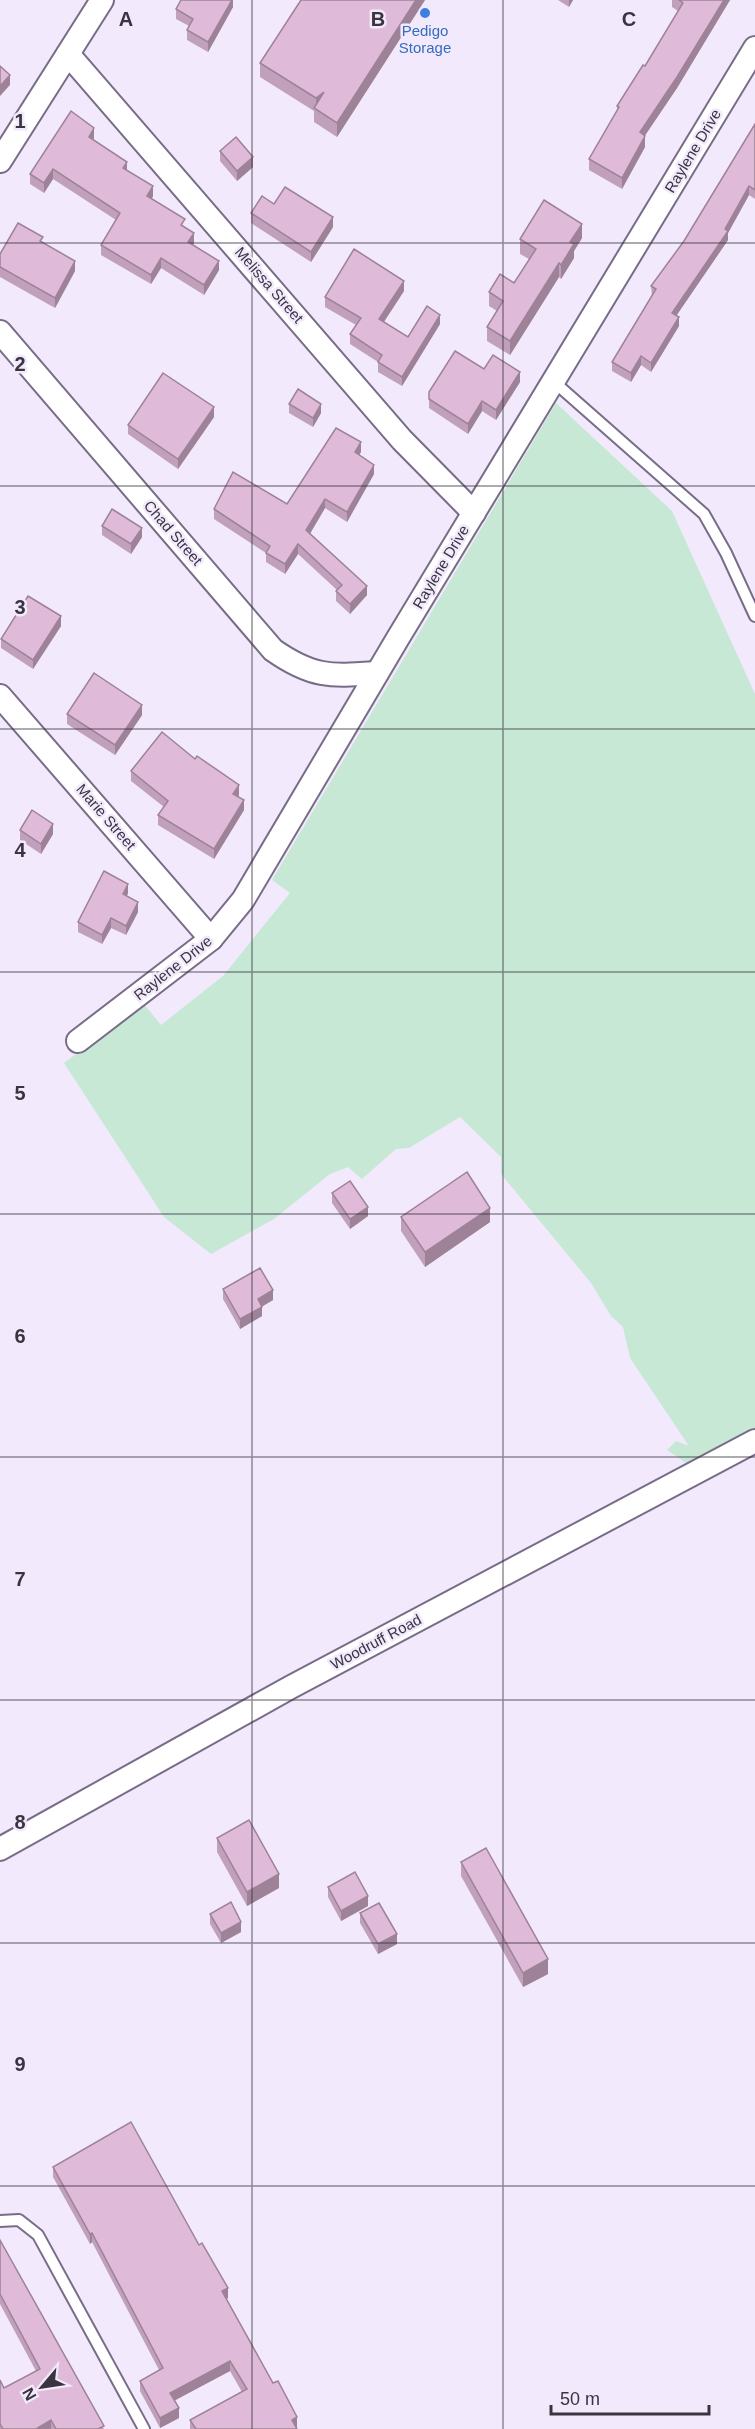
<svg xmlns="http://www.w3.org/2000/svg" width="755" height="2429" viewBox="0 0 755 2429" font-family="Helvetica,sans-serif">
  <rect width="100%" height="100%" fill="#f2eafc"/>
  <polygon fill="#c6e8d5" points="556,403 672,511 755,694 755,1432 692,1467 667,1450 676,1441 689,1446 630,1358 623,1327 611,1316 591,1283 501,1174 501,1157 460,1117 409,1148 396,1149 362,1179 348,1167 330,1174 274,1219 211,1254 164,1217 64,1063 144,1004 161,1025 223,976 290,893 272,880"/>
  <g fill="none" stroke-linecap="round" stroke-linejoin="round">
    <g stroke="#786c87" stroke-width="14">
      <g id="lane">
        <polyline points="553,381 704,514 726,553 755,616"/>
        <polyline points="0,2221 19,2220 38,2235 144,2429"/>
      </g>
    </g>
    <g stroke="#786c87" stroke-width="26">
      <g id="street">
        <polyline points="68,54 402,440 474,513"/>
        <polyline points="0,161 102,0"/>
        <path d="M0,332L273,650C313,678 331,676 377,673"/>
        <polyline points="0,696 211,939"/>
        <polyline points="78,1041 211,939 243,900 398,638 755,48"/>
        <polyline points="0,1849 291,1687 755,1441"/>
      </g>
    </g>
    <use href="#lane" stroke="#fff" stroke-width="10"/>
    <use href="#street" stroke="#fff" stroke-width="22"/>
  </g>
  <g fill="#c1a0bb">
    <polygon points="233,0 233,7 208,52 187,40 187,30 189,26 176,19 176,9"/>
    <polygon points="301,0 425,0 337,137 314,122 314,111 260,77 260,63"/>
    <polygon points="558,0 573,0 569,7"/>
    <polygon points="672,0 730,0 677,88 645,135 645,147 622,189 589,170 589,159 617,110 617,106 645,66 678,11 672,7"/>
    <polygon points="755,124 755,199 749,195 728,233 728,240 676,316 679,326 651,372 641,365 631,382 612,371 612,362 652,296 651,286 684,241"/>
    <polygon points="94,138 93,140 153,196 152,199 185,227 194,243 193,245 219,270 204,295 161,268 151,284 101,255 101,245 116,220 53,179 44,193 30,184 30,174"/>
    <polygon points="220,151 253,167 237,181 220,161"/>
    <polygon points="274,204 333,227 311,262 251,223 251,213"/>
    <polygon points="582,238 574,251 574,258 561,279 559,277 510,355 487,341 487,327 497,311 489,306 489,292 514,283 529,259 520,254 520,239"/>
    <polygon points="43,243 75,271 55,308 0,277 0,254"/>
    <polygon points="404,291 384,322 408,337 440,324 402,386 378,372 378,362 350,344 350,334 356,325 325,307 325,297"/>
    <polygon points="484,369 520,382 496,420 482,411 468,434 429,408 429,392"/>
    <polygon points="289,404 321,413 313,427 289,413"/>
    <polygon points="214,417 178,469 128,434 128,425"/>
    <polygon points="361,452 359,455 374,474 347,522 325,508 310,534 367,595 350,614 336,601 336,591 337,590 298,554 285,574 266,562 266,553 214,519 214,509 287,504"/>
    <polygon points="102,526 142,537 131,554 102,535"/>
    <polygon points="61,626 33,669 1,648 1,639"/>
    <polygon points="67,714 142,715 115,755 67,724"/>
    <polygon points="131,771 239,795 238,797 244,810 214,859 158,825 158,815 164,807 131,781"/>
    <polygon points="20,830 53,834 41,854 20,840"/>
    <polygon points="128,893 127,896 138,912 126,935 111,928 102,944 78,932 78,922"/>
    <polygon points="332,1193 368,1216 350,1229 332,1203"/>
    <polygon points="401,1217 490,1222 425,1267 401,1231"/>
    <polygon points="223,1289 273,1300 262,1306 262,1316 240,1329 223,1299"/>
    <polygon points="217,1838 279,1888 247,1906 217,1852"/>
    <polygon points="461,1862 548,1974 523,1987 461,1876"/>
    <polygon points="328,1887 368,1906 341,1921 328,1897"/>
    <polygon points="360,1913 397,1944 378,1954 360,1923"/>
    <polygon points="210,1914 241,1932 221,1943 210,1924"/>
    <polygon points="53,2167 228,2298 226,2299 297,2427 296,2428 297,2429 190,2429 190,2420 242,2392 230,2371 175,2400 179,2418 160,2428 140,2391 140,2381 159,2370 92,2242 90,2244 53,2177"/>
    <polygon points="0,2240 104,2429 0,2429 0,2380 4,2388 36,2371 0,2304"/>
  </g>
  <g fill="#9d8298">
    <polygon points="232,0 233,0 233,7 208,52 208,42"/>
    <polygon points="416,0 425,0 337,137 337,123"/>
    <polygon points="569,0 573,0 569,7"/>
    <polygon points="724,0 730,0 677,88 640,143 640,132"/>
    <polygon points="10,75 10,85 0,96 0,86"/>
    <polygon points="324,92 316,110 316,98"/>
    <polygon points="94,128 94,138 89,146 89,137"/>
    <polygon points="645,136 645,147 622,189 622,178"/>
    <polygon points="253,157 253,167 237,181 237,171"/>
    <polygon points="127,162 127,171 123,168"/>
    <polygon points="53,169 53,179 44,193 44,183"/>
    <polygon points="153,186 153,196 147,206 147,196"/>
    <polygon points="749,186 749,195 728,233 728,240 672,322 672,313 725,229"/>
    <polygon points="333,217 333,227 311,262 311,252"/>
    <polygon points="582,224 582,238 574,251 574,258 561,279 561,265 570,242"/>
    <polygon points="194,233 194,243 188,252 188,242"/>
    <polygon points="161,258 161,268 151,284 151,275"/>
    <polygon points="75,261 75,271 55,308 55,298"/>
    <polygon points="219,261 219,270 204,295 204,285"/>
    <polygon points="559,263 559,277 510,355 510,341"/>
    <polygon points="404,281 404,291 379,329 379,319"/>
    <polygon points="440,315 440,324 402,386 402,377"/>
    <polygon points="679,317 679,326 651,372 651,363"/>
    <polygon points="641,356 641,365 631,382 631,373"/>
    <polygon points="520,372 520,382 496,420 496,410"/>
    <polygon points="482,401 482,411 468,434 468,424"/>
    <polygon points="321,404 321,413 313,427 313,418"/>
    <polygon points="214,407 214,417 178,469 178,459"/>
    <polygon points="361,442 361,452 355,462 355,452"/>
    <polygon points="374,465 374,474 347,522 347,512"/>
    <polygon points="325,499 325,508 306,540 306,530"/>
    <polygon points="142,528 142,537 131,554 131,544"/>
    <polygon points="298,544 298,554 285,574 285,564"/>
    <polygon points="367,586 367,595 350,614 350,604"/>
    <polygon points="61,616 61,626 33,669 33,660"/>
    <polygon points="142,705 142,715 115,755 115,745"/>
    <polygon points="239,785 239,795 233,804 233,794"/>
    <polygon points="244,800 244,810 214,859 214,849"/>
    <polygon points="53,824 53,834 41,854 41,844"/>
    <polygon points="128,884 128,893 123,904 123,894"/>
    <polygon points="138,902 138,912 126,935 126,926"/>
    <polygon points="111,918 111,928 102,944 102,935"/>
    <polygon points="368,1207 368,1216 350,1229 350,1219"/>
    <polygon points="490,1208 490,1222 425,1267 425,1252"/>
    <polygon points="273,1290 273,1300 258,1309 258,1299"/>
    <polygon points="262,1307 262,1316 240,1329 240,1319"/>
    <polygon points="279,1874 279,1888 247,1906 247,1892"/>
    <polygon points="368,1896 368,1906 341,1921 341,1911"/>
    <polygon points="241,1922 241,1932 221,1943 221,1933"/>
    <polygon points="397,1934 397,1944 378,1954 378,1944"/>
    <polygon points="548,1959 548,1974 523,1987 523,1973"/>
    <polygon points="92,2233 92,2242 90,2244 90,2234"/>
    <polygon points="228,2288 228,2298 222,2301 222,2291"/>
    <polygon points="230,2361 230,2371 170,2403 170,2393"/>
    <polygon points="179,2408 179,2418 160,2428 160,2418"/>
    <polygon points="297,2417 297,2427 294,2429 292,2420"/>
    <polygon points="51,2420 51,2429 36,2429"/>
  </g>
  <g fill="#e0bad9" stroke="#9d8298" stroke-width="1.5">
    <polygon points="181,0 232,0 208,42 187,30 193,19 176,9"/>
    <polygon points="301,0 416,0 337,123 314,108 324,92 316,98 260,63"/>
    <polygon points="679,0 724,0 677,77 640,132 645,136 622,178 589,159 619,107 617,106 643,65 645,66 683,3"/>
    <polygon points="0,66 10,75 0,86"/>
    <polygon points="71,111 94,128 89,137 127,162 123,168 153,186 147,196 185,219 181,225 194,233 188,242 219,261 204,285 161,258 151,275 101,245 120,213 53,169 44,183 30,174"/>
    <polygon points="755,124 755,190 749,186 725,229 728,231 672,313 679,317 651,363 641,356 631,373 612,362 656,289 651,286 684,241"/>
    <polygon points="236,137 253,157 237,171 220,151"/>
    <polygon points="285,187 333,217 311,252 251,213 262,196 274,204"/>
    <polygon points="544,200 582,224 570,242 574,244 561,265 559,263 510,341 487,327 503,301 489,292 500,274 514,283 536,249 520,239"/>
    <polygon points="18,223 43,237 40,241 75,261 55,298 0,267 0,254"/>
    <polygon points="354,249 404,281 379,319 408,337 427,306 440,315 402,377 378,362 382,355 350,334 361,318 325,297"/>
    <polygon points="455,351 484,369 493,355 520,372 496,410 482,401 468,424 429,399 429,392"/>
    <polygon points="163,373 214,407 178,459 128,425"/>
    <polygon points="298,389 321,404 313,418 289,404"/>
    <polygon points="336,428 361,442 355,452 374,465 347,512 325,499 306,530 367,586 350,604 336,591 342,585 298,544 285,564 266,553 270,546 214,509 233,472 287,504"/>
    <polygon points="112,509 142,528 131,544 102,526"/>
    <polygon points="28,596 61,616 33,660 1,639"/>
    <polygon points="94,673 142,705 115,745 67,714"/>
    <polygon points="162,732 195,759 197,756 239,785 233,794 244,800 214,849 158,815 168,801 131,771"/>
    <polygon points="32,810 53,824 41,844 20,830"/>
    <polygon points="104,871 128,884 123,894 138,902 126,926 111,918 102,935 78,922"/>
    <polygon points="467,1172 490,1208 425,1252 401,1217"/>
    <polygon points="350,1181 368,1207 350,1219 332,1193"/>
    <polygon points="260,1268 273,1290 258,1299 262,1307 240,1319 223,1289"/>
    <polygon points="249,1820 279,1874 247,1892 217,1838"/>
    <polygon points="486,1848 548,1959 523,1973 461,1862"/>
    <polygon points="355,1872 368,1896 341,1911 328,1887"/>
    <polygon points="231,1902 241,1922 221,1933 210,1914"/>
    <polygon points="379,1903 397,1934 378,1944 360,1913"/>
    <polygon points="131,2122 199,2245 202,2243 228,2288 222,2291 273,2383 278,2381 297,2417 292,2420 297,2429 196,2429 190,2420 247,2389 230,2361 170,2393 179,2408 160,2418 140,2381 163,2368 92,2233 90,2234 53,2167"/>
    <polygon points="0,2240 104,2426 98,2429 56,2429 51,2420 36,2429 3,2429 0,2424 0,2380 4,2388 40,2369 0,2294"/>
  </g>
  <path fill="none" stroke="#393440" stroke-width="1.5" stroke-opacity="0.55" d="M252,0V2429M503,0V2429M0,243H755M0,486H755M0,729H755M0,972H755M0,1214H755M0,1457H755M0,1700H755M0,1943H755M0,2186H755"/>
  <circle fill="#3f7fe0" stroke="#f2eafc" stroke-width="2" cx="425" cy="13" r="6"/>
  <g text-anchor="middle" stroke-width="5" stroke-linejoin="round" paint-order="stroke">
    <g font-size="15" fill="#366cbe" stroke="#f2eafc">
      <text x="425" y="36">Pedigo<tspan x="425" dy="17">Storage</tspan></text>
    </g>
    <g font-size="15" fill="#393440" stroke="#f2eafc">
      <text transform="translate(693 151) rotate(-59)" y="5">Raylene Drive</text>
      <text transform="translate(269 285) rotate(49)" y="5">Melissa Street</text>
      <text transform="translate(173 533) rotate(49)" y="5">Chad Street</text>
      <text transform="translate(441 567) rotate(-59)" y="5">Raylene Drive</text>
      <text transform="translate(106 817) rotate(49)" y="5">Marie Street</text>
      <text transform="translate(173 968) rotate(-38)" y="5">Raylene Drive</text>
      <text transform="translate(376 1642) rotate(-28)" y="5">Woodruff Road</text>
    </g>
  </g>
  <g font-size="20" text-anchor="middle" font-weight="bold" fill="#393440" stroke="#f2eafc" stroke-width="5" stroke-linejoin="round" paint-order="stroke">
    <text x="126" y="26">A</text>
    <text x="378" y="26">B</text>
    <text x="629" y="26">C</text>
    <text x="20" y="128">1</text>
    <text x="20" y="371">2</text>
    <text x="20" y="614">3</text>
    <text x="20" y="857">4</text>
    <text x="20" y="1100">5</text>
    <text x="20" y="1343">6</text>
    <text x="20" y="1586">7</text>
    <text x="20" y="1829">8</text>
    <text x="20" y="2071">9</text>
  </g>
  <g transform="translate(42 2387) rotate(241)" stroke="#f2eafc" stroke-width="4.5" paint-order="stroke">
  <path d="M0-4.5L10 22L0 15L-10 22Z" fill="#393440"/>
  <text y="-9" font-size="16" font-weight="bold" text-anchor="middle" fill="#393440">N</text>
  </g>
  <path d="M551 2405v9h158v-9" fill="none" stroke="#393440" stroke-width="3"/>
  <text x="560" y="2405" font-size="18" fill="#393440" stroke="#f2eafc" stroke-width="4.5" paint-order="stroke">50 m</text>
</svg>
